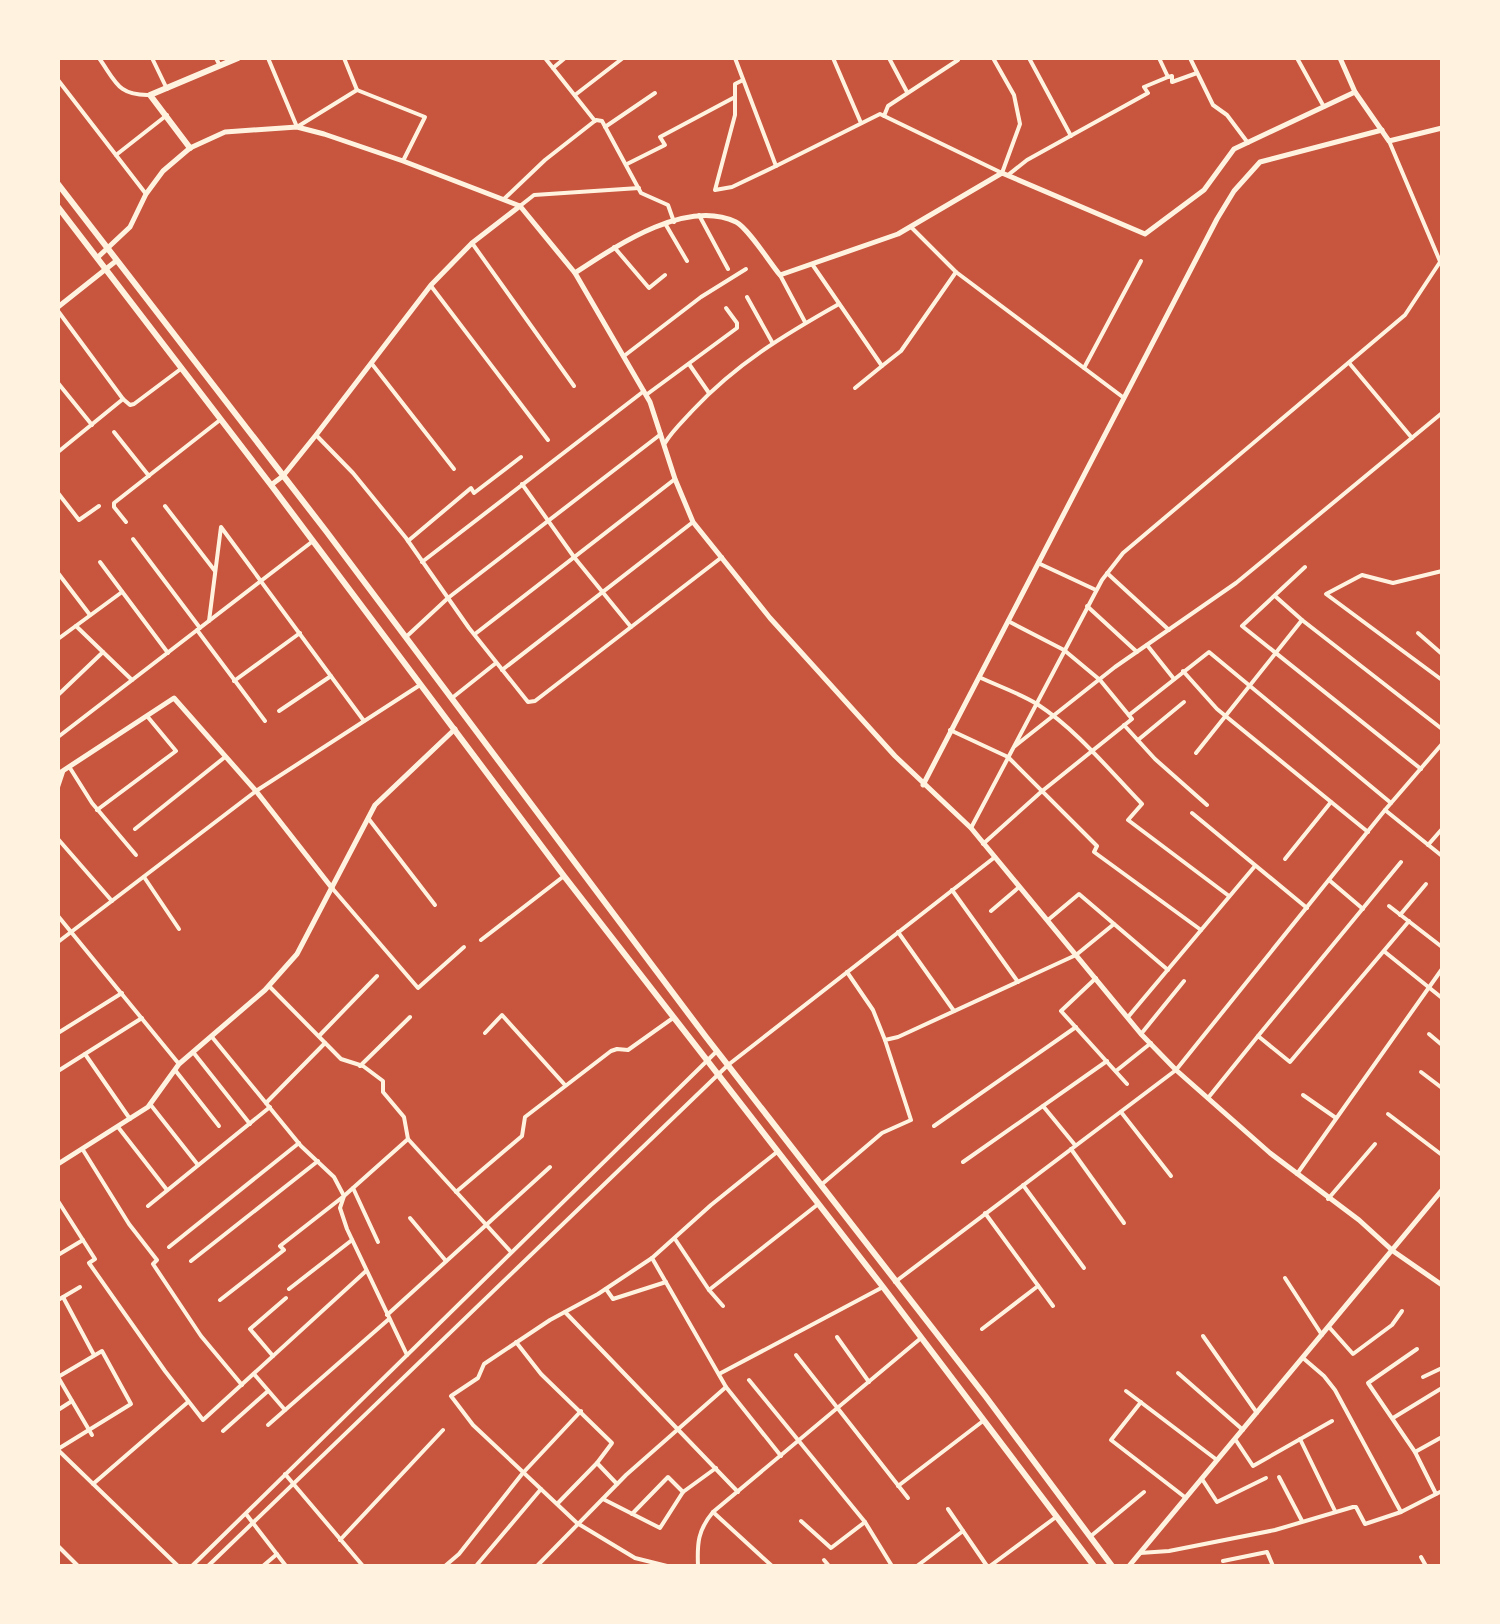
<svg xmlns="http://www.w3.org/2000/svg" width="1500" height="1624" viewBox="0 0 1500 1624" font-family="'Open Sans',sans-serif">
  <rect width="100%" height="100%" fill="#c8553d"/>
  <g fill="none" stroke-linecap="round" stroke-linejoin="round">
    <g stroke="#fff3e0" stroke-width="4">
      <path d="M99,58C116,82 118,96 150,95"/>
      <polyline points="152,58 167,89"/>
      <polyline points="216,58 220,66"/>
      <polyline points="268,58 297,127 357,90 425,117 403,161"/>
      <polyline points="344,58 357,90"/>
      <polyline points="545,58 595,121"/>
      <polyline points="735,58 776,166 880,114 1002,173 1020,124 1014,95 993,58"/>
      <polyline points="833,58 861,123"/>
      <polyline points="889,58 907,92"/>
      <polyline points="1029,58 1071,136"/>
      <polyline points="1159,58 1168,77"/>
      <polyline points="1190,58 1213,105 1227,115 1248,143"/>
      <polyline points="1297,58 1324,107"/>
      <polyline points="553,68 565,58"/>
      <polyline points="58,80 146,194"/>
      <polyline points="743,80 735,84 735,115 715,190 732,187 776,166"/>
      <polyline points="575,95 623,58"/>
      <polyline points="884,116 888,106 958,60"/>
      <polyline points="605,127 655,93"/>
      <polyline points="1389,141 1442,266"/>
      <polyline points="116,155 167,115"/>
      <polyline points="627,164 665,145 660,137 735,97"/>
      <polyline points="1008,175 1027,160 1148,93 1144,87 1168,77 1172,76 1172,82 1197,73"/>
      <polyline points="504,199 545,160 596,120 602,121 641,193 668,205 674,222"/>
      <polyline points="520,206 534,195 639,188"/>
      <polyline points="699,215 728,269"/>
      <polyline points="666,225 687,261"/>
      <polyline points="911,227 956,272 1124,398"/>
      <polyline points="472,243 574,386"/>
      <polyline points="614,247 649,288 665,275"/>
      <polyline points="812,264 882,366 855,388"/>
      <polyline points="780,275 805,322"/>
      <polyline points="431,286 548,440"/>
      <polyline points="747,297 772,342"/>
      <polyline points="58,311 123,399 58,452"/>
      <polyline points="624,356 701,297 746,269"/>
      <polyline points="372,364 454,469"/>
      <polyline points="689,364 709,393"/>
      <polyline points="1350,364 1412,438"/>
      <polyline points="882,366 901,351 956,272"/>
      <polyline points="1084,368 1141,261"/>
      <polyline points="58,383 92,425"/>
      <polyline points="646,395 737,328 737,323 726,308"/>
      <polyline points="123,399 130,405 134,404 182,368"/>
      <polyline points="114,432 149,476"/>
      <polyline points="316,435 353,473 406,538 469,628 528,702 535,701 722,557"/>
      <path d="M665,443C672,431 683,421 693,410C736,364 784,335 839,304"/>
      <polyline points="522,484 574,557 631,627"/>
      <polyline points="58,493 79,520 99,506"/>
      <polyline points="165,506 215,571"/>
      <polyline points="126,522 114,507 114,503 220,420"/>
      <polyline points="133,539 200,628"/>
      <polyline points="408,541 471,488 474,493 521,457"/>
      <polyline points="100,562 168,653"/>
      <polyline points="422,562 644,391"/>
      <polyline points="1038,563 1096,590"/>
      <polyline points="1305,567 1242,626 1421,769"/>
      <polyline points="1442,571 1393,583 1362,575 1326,594 1442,680"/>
      <polyline points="58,573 90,615"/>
      <polyline points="1107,573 1169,630"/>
      <polyline points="1087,606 1137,652"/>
      <polyline points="1302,620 1442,729"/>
      <polyline points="209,621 221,527 364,721"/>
      <polyline points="76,626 132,680"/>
      <polyline points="197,630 265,721"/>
      <polyline points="1418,633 1442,654"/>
      <polyline points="475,634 675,479"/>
      <polyline points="406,637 448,598 661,434"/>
      <polyline points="58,639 122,592"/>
      <polyline points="1147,645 1174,679"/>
      <polyline points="502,670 693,522"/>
      <polyline points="1183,671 1217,709 1368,832"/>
      <path d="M979,677C998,686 1019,693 1037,704C1077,730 1109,770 1142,804L1128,820L1229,896"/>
      <polyline points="234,681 300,633"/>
      <polyline points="58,695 103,652"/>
      <polyline points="452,698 496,663"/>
      <polyline points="279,711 331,676"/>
      <polyline points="1129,715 1209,652 1391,803"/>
      <polyline points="1124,725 1155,759 1207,805"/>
      <polyline points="950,730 1008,757 1097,846 1094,852 1201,930"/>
      <polyline points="58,737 313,541"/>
      <polyline points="1138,740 1184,702"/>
      <polyline points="1015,746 1115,667 1236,583 1442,413"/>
      <polyline points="1196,753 1302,620 1275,596"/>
      <polyline points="70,768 92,803 136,855"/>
      <polyline points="58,787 63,772"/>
      <polyline points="97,810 176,751 147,716"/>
      <polyline points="1385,810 1442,856"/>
      <polyline points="1192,813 1307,908"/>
      <polyline points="368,818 435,905"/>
      <polyline points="971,828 1102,580 1123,553 1405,315 1440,262"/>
      <polyline points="135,829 225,757"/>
      <polyline points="58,839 112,901"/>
      <polyline points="983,844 1041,792 1132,719 1100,680 1064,650 1008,621"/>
      <polyline points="1428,845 1442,829"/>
      <polyline points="1285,859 1331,802"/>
      <polyline points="144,877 179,929"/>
      <polyline points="1329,880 1363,909"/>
      <polyline points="332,888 418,988 464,947"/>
      <polyline points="952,890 1018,982"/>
      <polyline points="1389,906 1442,947"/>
      <polyline points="991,911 1018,888"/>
      <polyline points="1400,915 1426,884"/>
      <polyline points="58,916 179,1064"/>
      <polyline points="1048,920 1079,894 1168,970"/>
      <polyline points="898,932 954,1011"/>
      <polyline points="481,940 564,876"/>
      <polyline points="58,942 256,791 420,685"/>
      <polyline points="1385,952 1442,998"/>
      <polyline points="847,972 873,1010 885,1040"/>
      <polyline points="1096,978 1061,1011 1127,1084"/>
      <polyline points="269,986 341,1059 363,1066 383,1081 383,1092 404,1117 408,1139 511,1252"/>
      <polyline points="1128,1017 1255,866"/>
      <polyline points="58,1033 122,993"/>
      <polyline points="485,1033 502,1015 565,1085"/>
      <polyline points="1141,1034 1184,981"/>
      <polyline points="1429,1034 1442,1045"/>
      <polyline points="319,1036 377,976"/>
      <polyline points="1258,1036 1401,862"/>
      <polyline points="212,1037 301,1146 334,1177 344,1196 280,1246 284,1250 220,1300"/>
      <polyline points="193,1052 250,1124"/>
      <polyline points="85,1054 130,1119"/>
      <polyline points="360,1066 410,1017"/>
      <polyline points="175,1070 219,1126"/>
      <polyline points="58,1071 142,1018"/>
      <polyline points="1116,1071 1151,1043"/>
      <polyline points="1421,1072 1442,1088"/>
      <polyline points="1303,1095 1336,1118"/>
      <polyline points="1208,1098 1258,1036 1290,1062 1409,921"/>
      <polyline points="266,1103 325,1043"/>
      <polyline points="150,1104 198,1165"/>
      <polyline points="1043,1106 1075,1145"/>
      <polyline points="1121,1112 1171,1176"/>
      <polyline points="1388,1114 1442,1155"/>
      <polyline points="58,1115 58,1117"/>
      <polyline points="934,1126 1076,1027"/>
      <polyline points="118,1127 167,1190"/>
      <polyline points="1071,1149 1124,1223"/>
      <polyline points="83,1150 129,1224 157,1260 153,1264 201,1336 242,1385"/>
      <polyline points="963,1162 1107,1061"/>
      <polyline points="1297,1174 1442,969"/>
      <polyline points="821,1185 882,1133 911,1120 885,1040 898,1037 1076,955 1114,924"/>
      <polyline points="1023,1185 1084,1268"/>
      <polyline points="353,1188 378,1242"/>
      <polyline points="456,1192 522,1136 525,1117 611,1051 617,1049 628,1050 673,1018"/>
      <polyline points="1328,1199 1375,1144"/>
      <polyline points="58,1201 95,1259 89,1263 165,1371 203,1420 366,1271"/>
      <polyline points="148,1206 270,1107"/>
      <polyline points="985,1213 1053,1306"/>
      <polyline points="410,1218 446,1261"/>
      <polyline points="675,1239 709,1290"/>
      <polyline points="169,1247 299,1143"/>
      <polyline points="58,1255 83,1240"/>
      <polyline points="652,1258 726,1387 781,1456"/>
      <polyline points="191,1261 318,1161"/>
      <polyline points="1285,1278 1322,1335"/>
      <polyline points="895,1282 1176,1070 1385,810 1442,744"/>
      <polyline points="289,1289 352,1240"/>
      <polyline points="606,1289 613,1299 666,1282"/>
      <polyline points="63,1297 94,1355"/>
      <polyline points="58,1300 80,1287"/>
      <polyline points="723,1306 709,1290 817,1205"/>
      <polyline points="565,1312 738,1492"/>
      <polyline points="387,1315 550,1167"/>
      <polyline points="1329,1327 1353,1354 1392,1325 1402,1311"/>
      <polyline points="982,1329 1038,1286"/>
      <polyline points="1203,1336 1257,1413"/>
      <polyline points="837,1337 869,1382"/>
      <polyline points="516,1342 541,1374 612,1443 597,1463 558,1503"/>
      <polyline points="1417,1349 1368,1383 1415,1452 1436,1494"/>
      <polyline points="407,1355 347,1229 340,1208 344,1196 408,1139"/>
      <polyline points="796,1355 908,1498"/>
      <polyline points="273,1356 250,1329 286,1298"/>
      <polyline points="1303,1358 1324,1376 1335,1390 1401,1512"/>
      <polyline points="1178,1373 1243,1430"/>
      <polyline points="254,1374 285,1410"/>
      <polyline points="719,1374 883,1287"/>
      <polyline points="58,1377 102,1351 131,1404 58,1449"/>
      <polyline points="58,1377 92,1435"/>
      <polyline points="1423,1377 1442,1368"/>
      <polyline points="749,1380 865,1522 892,1566"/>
      <polyline points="1126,1391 1217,1460"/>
      <polyline points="1141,1402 1111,1440 1186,1498"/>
      <polyline points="58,1410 72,1401"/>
      <polyline points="1393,1418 1442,1388"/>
      <polyline points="268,1425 389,1319"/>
      <polyline points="223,1431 268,1391"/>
      <polyline points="1235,1439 1253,1466 1332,1421"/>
      <polyline points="1300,1439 1335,1511"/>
      <polyline points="58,1450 178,1566"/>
      <polyline points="1415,1452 1442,1437"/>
      <polyline points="597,1463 617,1484"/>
      <polyline points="285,1474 363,1566"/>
      <polyline points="1279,1477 1302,1521"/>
      <polyline points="1202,1479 1217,1502 1266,1478"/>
      <polyline points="93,1484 188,1402"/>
      <polyline points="898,1486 983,1421"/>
      <polyline points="603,1499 660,1528 683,1492 716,1468"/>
      <polyline points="948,1509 987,1566"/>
      <polyline points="713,1512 772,1566"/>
      <polyline points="246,1514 286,1566"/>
      <polyline points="632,1514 668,1477 683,1492"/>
      <polyline points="801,1521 831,1548 865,1522"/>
      <polyline points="1091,1536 1144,1492"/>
      <polyline points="340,1540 443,1430"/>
      <polyline points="58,1546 78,1566"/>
      <polyline points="1140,1553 1169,1551 1275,1530 1353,1507 1356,1507 1365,1524 1401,1512 1442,1491"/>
      <polyline points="1421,1557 1426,1566"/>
      <polyline points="824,1560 829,1566"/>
      <polyline points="1223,1561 1267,1552 1273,1566"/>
      <polyline points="192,1566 717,1051"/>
      <polyline points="208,1566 728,1065 995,857"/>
      <polyline points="263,1566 277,1554"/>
      <polyline points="445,1566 459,1554 522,1474 581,1411"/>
      <polyline points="476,1566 541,1489"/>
      <polyline points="537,1566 626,1475 726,1387"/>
      <polyline points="667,1566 635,1558 577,1523 473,1425 451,1396 478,1378 484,1364 550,1320 598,1294 652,1258 711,1205 777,1152"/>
      <path d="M698,1566C697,1543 698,1530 713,1512L921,1338"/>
      <polyline points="917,1566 963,1531"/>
      <polyline points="990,1566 1056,1517"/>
    </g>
    <g stroke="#fff3e0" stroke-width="5">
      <polyline points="1340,58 1355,92 1389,141 1442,128"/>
      <path d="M97,258L130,227L146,194L163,171L190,148L225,132L297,127L324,134L403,161L520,206L575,273C616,246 686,198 736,222C748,228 770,263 780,275L898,234L1002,173L1145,234L1204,190L1234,149L1355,92"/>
      <polyline points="575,273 650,402 675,479 693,522 770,618 895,756 971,828 1141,1034 1176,1070 1270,1153 1359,1220 1393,1251 1442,1285"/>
      <polyline points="58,307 116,261"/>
      <polyline points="271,485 283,476 316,435 431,285 472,243 520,206"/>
      <polyline points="58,774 174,698 256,791 332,888"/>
      <polyline points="923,785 1217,219 1234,191 1260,162 1382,130"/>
      <polyline points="58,1164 148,1107 179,1064 265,990 297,954 375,805 455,729"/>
      <polyline points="1129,1566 1442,1190"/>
    </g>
    <g stroke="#fff3e0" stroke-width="6">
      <polyline points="190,148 150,95 238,58"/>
      <polyline points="58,184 326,531 706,1037 986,1397 1112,1566"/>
      <polyline points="58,207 271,485 564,876 883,1287 1094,1566"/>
    </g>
  </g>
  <rect width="1500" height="1624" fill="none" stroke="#fff3e0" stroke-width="120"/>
</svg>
